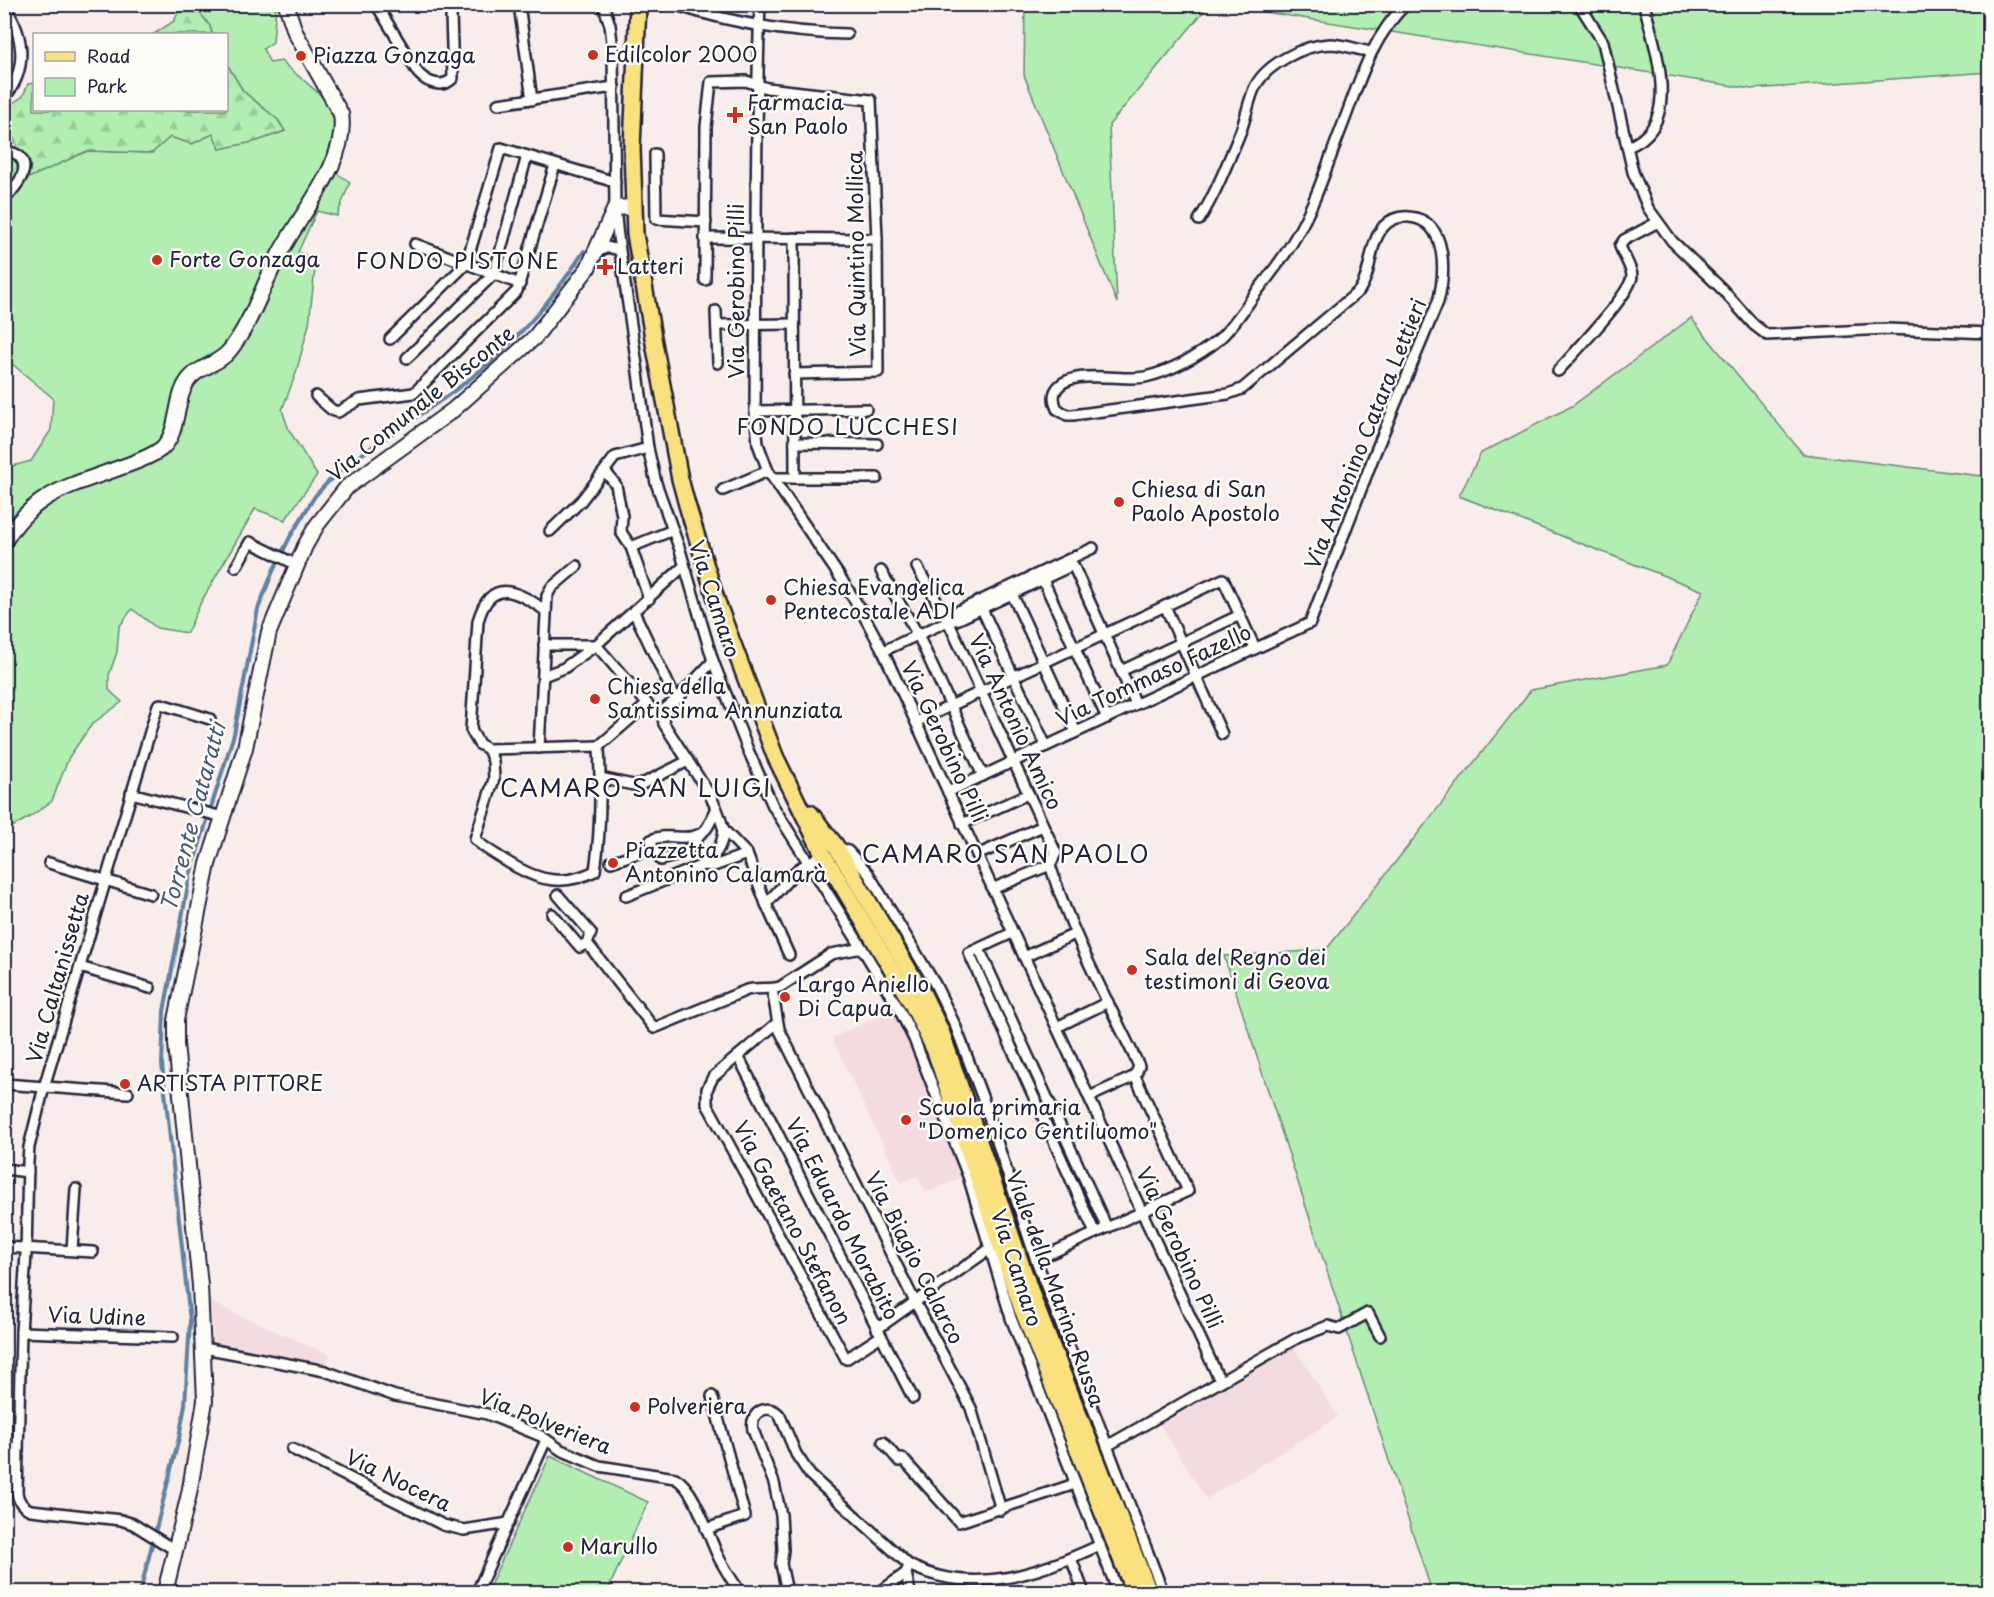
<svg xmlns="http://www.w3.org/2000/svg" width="1994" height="1597" viewBox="0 0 1994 1597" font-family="'Playpen Sans',sans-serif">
  <defs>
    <pattern id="forest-firs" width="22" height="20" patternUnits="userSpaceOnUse" patternTransform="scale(1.5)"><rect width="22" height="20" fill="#b2edb2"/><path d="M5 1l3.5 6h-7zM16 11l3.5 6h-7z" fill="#99cb9a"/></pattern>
  </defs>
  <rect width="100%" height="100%" fill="#f9edec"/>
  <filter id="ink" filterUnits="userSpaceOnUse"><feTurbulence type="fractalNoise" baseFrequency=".0167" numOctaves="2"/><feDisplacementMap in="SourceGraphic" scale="12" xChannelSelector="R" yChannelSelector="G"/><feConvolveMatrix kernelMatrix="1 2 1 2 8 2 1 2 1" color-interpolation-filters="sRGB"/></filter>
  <g filter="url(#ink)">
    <g fill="#f4dbdf">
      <polygon points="895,1008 920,1064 962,1178 925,1193 918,1176 901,1183 832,1038"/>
      <polygon points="210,1302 330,1355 327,1366 214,1343"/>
      <polygon points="1293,1345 1338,1417 1206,1499 1160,1425"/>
    </g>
    <g fill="#b2edb2" stroke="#6a8876" stroke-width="1.5">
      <path d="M178,5H276L273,42L263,49L270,63L281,61C324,100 348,103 326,166L350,182L337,216L317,211L298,252L316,260L309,324L296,373L282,410L289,430L317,475L285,520L255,509L201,602L187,633L157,628L132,609L119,627L117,652L109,675V690L122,702L92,724L69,757L52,801L28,818L5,831V468L31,461L51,430L53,398L5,358L4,208L28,178L87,151L152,153L170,137L192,144L213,133L220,149L257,141L285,131L278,120L243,91L227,64L226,34H212L210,26L200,13L179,11Z"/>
      <polygon points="1025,5 1209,5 1109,125 1117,303 1024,75"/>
      <polygon points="1221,5 1989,5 1989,72 1752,89"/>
      <polygon points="1691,318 1803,454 1989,477 1989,1592 1432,1592 1224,956 1326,950 1531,690 1667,665 1703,591 1459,496 1481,453 1572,406"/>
      <polygon points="550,1456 648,1502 607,1592 487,1592"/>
    </g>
    <g fill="url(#forest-firs)" stroke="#6a8876" stroke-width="1.5">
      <polygon points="179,11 200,13 210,26 212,34 154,34 174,21"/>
      <polygon points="227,64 243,91 278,120 285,131 257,141 220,149 213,134 192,144 170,137 152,153 87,151 11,186 5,196 5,155 17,145 5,123 5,109 23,96 28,84 34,83 34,110 226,110"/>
    </g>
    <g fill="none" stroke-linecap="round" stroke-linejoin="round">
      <path stroke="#5e81a2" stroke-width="4" d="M140,1592L179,1438L185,1405L190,1321L162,1064L164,1011L190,875L234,734L258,609L273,571L290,537L315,496L326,484C366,446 418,419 462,385C511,348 551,302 584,251"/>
      <g stroke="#22223b" stroke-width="14">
        <g id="street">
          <path d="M376,4L418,73C427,83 443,89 453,78L451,14L454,4"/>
          <polyline points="519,4 532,100"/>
          <polyline points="603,4 610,25 613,50 615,208 618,237 637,365 648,448 656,483 680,550 713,661 748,750 773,806 862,948 899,1009 914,1039 968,1176 1011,1318 1118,1592"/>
          <path d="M760,4C755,140 756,275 755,411L758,444L768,471L840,577L862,612L883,651L1220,1381"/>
          <polyline points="1579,4 1603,42 1633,172 1648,208 1672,241 1721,288 1754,325 1767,335 1886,329 1990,333"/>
          <path d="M676,5C732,23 789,33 847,34"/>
          <path d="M4,6C25,35 28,70 4,98"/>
          <polyline points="498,104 614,87"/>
          <path d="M1627,147C1685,127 1654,46 1644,4"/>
          <path d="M4,153C10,152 14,152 19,156C33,170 13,190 4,200"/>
          <polyline points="655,154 656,219 706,222"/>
          <path d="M1199,220C1216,193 1228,162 1240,133C1246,118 1248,103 1254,89C1265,64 1304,45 1330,44C1343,44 1358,50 1371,52"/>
          <polyline points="705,238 877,239"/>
          <polyline points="794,238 795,478"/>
          <polyline points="415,244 520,284"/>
          <polyline points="596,253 607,247 619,250"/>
          <polyline points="705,280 706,127 711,82 746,81 767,88 871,100 877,239 878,372 794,374"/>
          <polyline points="716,311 718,363"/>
          <polyline points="717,325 794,324"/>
          <polyline points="390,339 466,264 501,148 615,182"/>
          <polyline points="407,358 494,274 527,156"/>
          <path d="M1558,371C1572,355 1631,294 1632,276C1632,268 1623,255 1620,246L1624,240L1658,222"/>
          <polyline points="316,396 332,410 338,412 359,400 414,393 517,291 555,165"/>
          <polyline points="755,411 866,409"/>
          <polyline points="795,443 877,444"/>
          <polyline points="605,471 616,485 622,516 621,532 631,547 649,599"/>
          <polyline points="773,478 877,478"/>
          <polyline points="723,490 768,471"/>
          <polyline points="550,531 581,501 615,457 648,448"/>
          <polyline points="631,547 673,530"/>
          <polyline points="236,567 250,542 297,565"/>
          <path d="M917,567L948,621L1056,853L1050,865C1072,935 1107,1000 1139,1066L1135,1076L1188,1191L1036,1260"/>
          <polyline points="881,571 918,635 983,776"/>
          <polyline points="1043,580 1107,718"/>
          <polyline points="1012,594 1076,732"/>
          <polyline points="1165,606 1222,734"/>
          <polyline points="982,609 1046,746"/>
          <path d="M546,611C519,592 491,575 478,621L471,730L479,744L488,749L599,746"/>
          <polyline points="634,612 676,700"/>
          <polyline points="948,621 956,612 1093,548"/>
          <polyline points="544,645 596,645 650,707"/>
          <polyline points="883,651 948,621 959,619 1073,565 1136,704"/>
          <polyline points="1121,671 1240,615"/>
          <polyline points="543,676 564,668 596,645 684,566"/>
          <polyline points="662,711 664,724 710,795 718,812 724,830 747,854 766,904 789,955"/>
          <polyline points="662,711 676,700 713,661"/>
          <polyline points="916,722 1223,579 1255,648"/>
          <polyline points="599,746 643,708 654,709"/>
          <polyline points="539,748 547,596 551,588 577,566"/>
          <path d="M488,749L493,761L494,779L475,839C481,846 490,851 498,856C530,877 557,890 595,871C601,830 601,788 599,746"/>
          <polyline points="600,778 638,786 688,761"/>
          <path d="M948,792L1310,623L1375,453L1438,302C1445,275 1449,220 1409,217C1399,216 1391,219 1384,226C1368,244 1373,271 1359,291L1242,389L1228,394L1073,415H1067L1057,409C1054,403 1053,398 1055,392C1066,366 1123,382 1145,377C1169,372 1200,355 1218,340C1233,327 1244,309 1255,294C1269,276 1284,258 1295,238C1316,203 1328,162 1343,124C1359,82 1372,37 1406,4"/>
          <polyline points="131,793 223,817"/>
          <polyline points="962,824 1028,794"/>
          <path d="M699,835C693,853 677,855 661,860L653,848L651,840C669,831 692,845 706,829C711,823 713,814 716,807"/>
          <polyline points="837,846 848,851 868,873 935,984 955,1025 983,1099 1036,1260 1163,1592"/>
          <polyline points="977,855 1043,826"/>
          <polyline points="611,862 653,848"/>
          <polyline points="49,863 151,894"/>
          <polyline points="703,865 714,866 747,854"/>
          <polyline points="992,889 1050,865"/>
          <path d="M558,895L591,933L587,943L654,1028L747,990C758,987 769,990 780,987L831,954L862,948"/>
          <path d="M626,896L703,865C716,856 722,846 724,830"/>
          <polyline points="766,904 798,869 825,853"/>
          <polyline points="552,914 580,947 587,943"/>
          <polyline points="1012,933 969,953 1095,1233"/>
          <polyline points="979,949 1107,1228"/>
          <polyline points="1024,957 1075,934"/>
          <polyline points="80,967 150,988"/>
          <polyline points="772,989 779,1029 915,1302 971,1408 1001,1510"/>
          <polyline points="777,1023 713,1077 707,1089 707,1104 846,1359 881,1336"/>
          <polyline points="1057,1027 1108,1002"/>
          <polyline points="738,1056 913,1398"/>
          <polyline points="4,1084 128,1093"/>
          <polyline points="1089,1097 1135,1076"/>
          <polyline points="4,1169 28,1172"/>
          <polyline points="4,1247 93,1252"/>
          <polyline points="72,1250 76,1189"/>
          <polyline points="877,1329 991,1248"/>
          <polyline points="21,1332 173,1337"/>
          <path d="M204,1348L325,1371L395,1396L487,1414L541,1436L561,1450L599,1466L675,1478C697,1490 708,1538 720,1560C726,1571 733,1582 740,1592"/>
          <polyline points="883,1442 899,1461 902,1458 959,1522 1075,1484"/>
          <polyline points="1107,1446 1297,1338 1328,1326 1339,1329 1368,1313 1380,1336"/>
          <polyline points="292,1449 443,1525 464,1530 509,1523"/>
          <polyline points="706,1529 745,1516 712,1396"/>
          <path d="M175,1550L133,1524L121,1520L31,1510C22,1507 18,1501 17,1492L21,1332L26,1254L28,1162L29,1147L44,1087L158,705L161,704L210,719"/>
          <polyline points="1071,1558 1083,1590"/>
          <polyline points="909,1565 906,1573 910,1592"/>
          <polyline points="884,1589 906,1573"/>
          <polyline points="477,1592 546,1440"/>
          <path d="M787,1592L781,1564L783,1550L781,1515L774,1483L753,1430C749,1411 770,1402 780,1416L796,1454L810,1475L909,1565C974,1597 1038,1574 1100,1545"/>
        </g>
      </g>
      <g stroke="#22223b" stroke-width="18">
        <g id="secondary">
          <path d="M4,542C35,492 68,487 119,468C133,463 149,458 161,449C180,433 174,401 187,382C197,366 219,365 230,350C252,322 262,287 278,257C298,216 349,162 341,114L295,32L286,4"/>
          <polyline points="165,1592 189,1494 205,1401 200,1286 176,1044 176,1020 208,864 245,748 269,632 305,546 317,525 347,487 453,410 535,337 588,268 615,208 633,207"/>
        </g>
      </g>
      <g stroke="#22223b" stroke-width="20">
        <g id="primary">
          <polyline points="638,4 632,148 635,234 654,343 680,479 687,505 717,602 775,756 823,854 912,1004 935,1051 1022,1309 1134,1592"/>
          <polyline points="810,813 836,846 923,994 941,1031 1035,1304 1149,1592"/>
        </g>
      </g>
      <use href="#street" stroke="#fdfcf7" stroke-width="9"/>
      <use href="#secondary" stroke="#fdfcf7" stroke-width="14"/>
      <use href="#primary" stroke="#fae180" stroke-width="15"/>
    </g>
  </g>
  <g fill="#c8321e" stroke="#fdfcf7" stroke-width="2">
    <circle cx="593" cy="55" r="6"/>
    <circle cx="301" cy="56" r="6"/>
    <path d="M732 106h6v6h6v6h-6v6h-6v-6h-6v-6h6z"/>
    <circle cx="157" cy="260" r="6"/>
    <path d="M602 258h6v6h6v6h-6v6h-6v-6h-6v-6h6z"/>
    <circle cx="1119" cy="502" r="6"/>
    <circle cx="771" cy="600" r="6"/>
    <circle cx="595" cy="699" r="6"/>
    <circle cx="613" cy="863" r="6"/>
    <circle cx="1132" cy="970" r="6"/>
    <circle cx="785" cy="997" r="6"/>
    <circle cx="125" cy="1084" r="6"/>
    <circle cx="906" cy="1120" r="6"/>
    <circle cx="635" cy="1407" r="6"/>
    <circle cx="568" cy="1547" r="6"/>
  </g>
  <g text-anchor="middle" stroke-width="5" stroke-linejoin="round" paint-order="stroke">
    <g font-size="21" fill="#22223b" stroke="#fdfcf7" text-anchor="start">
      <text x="605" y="62">Edilcolor 2000</text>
      <text x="313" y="63">Piazza Gonzaga</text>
      <text x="747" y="110">Farmacia<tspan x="747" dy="24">San Paolo</tspan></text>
      <text x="169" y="267">Forte Gonzaga</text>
      <text x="617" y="274">Latteri</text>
      <text x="1131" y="497">Chiesa di San<tspan x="1131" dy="24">Paolo Apostolo</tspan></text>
      <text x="783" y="595">Chiesa Evangelica<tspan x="783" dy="24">Pentecostale ADI</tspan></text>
      <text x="607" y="694">Chiesa della<tspan x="607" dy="24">Santissima Annunziata</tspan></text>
      <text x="625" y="858">Piazzetta<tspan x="625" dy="24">Antonino Calamarà</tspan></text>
      <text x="1144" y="965">Sala del Regno dei<tspan x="1144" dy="24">testimoni di Geova</tspan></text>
      <text x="797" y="992">Largo Aniello<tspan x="797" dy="24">Di Capua</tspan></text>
      <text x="137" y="1091">ARTISTA PITTORE</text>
      <text x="918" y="1115">Scuola primaria<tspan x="918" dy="24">"Domenico Gentiluomo"</tspan></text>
      <text x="647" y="1414">Polveriera</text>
      <text x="580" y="1554">Marullo</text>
    </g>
    <g font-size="21" fill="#22223b" stroke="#fdfcf7">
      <text transform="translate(857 254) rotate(-91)" y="7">Via Quintino Mollica</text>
      <text transform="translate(737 291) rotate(-90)" y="7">Via Gerobino Pilli</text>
      <text transform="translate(421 404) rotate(-39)" y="7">Via Comunale Bisconte</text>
      <text transform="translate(1366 434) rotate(-68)" y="7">Via Antonino Catara Lettieri</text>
      <text transform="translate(714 599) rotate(72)" y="7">Via Camaro</text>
      <text transform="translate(1154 676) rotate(-25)" y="7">Via Tommaso Fazello</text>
      <text transform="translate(1015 722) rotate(65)" y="7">Via Antonio Amico</text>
      <text transform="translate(944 742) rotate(65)" y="7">Via Gerobino Pilli</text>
      <text transform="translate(58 978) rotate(-74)" y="7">Via Caltanissetta</text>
      <text transform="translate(842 1219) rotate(63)" y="7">Via Eduardo Morabito</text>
      <text transform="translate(792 1223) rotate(62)" y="7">Via Gaetano Stefanon</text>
      <text transform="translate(1179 1248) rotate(65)" y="7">Via Gerobino Pilli</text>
      <text transform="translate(914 1258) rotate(63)" y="7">Via Biagio Calarco</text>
      <text transform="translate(1016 1268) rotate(72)" y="7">Via Camaro</text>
      <text transform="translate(1055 1289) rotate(70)" y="7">Viale della Marina Russa</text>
      <text transform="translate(97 1317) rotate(2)" y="7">Via Udine</text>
      <text transform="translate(545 1422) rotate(22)" y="7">Via Polveriera</text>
      <text transform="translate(398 1481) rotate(26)" y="7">Via Nocera</text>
    </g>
    <g font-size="22" letter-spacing="1.5" fill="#22223b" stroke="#fdfcf7">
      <text x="458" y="269">FONDO PISTONE</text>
      <text x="848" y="435">FONDO LUCCHESI</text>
    </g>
    <g font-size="22" font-style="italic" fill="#455a77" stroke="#fdfcf7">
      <text transform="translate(193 817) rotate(-75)" y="8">Torrente Cataratti</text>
    </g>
    <g font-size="24" letter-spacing="1.5" fill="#22223b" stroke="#fdfcf7">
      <text x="636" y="797">CAMARO SAN LUIGI</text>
      <text x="1006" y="863">CAMARO SAN PAOLO</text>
    </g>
  </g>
  <rect width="1994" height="1597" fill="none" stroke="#fdfcf7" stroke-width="24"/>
  <rect x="12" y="12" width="1970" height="1573" fill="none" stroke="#22223b" stroke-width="2" filter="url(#ink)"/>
  <rect x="33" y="33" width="195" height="78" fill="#fdfcf7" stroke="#a5a5ac" stroke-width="1.5"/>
  <rect x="45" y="52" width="30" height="9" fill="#fae180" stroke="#a5a5ac" stroke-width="1.5"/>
  <text x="87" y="63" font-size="18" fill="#22223b">Road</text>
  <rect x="45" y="78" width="30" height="18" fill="#b2edb2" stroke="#a5a5ac" stroke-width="1.5"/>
  <text x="87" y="93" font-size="18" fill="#22223b">Park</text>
</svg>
